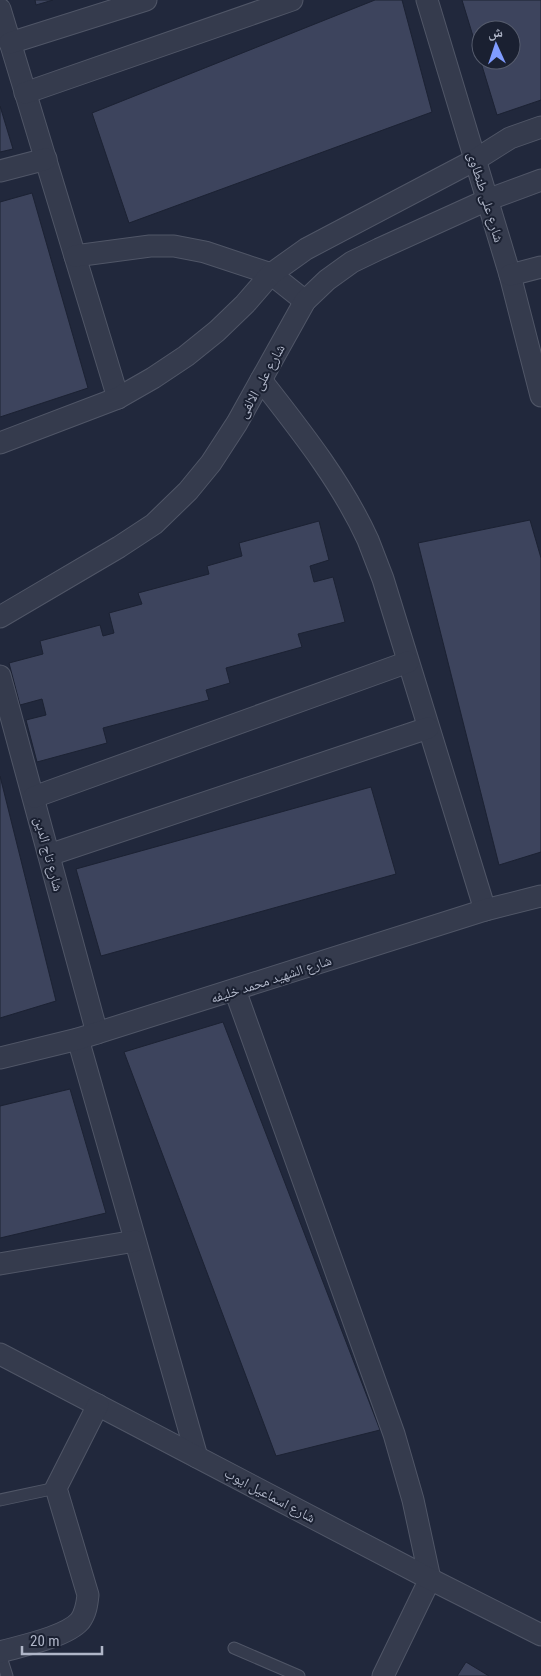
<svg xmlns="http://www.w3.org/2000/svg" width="541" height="1676" viewBox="0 0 541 1676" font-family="'Roboto Condensed','Noto Naskh Arabic',sans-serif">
  <rect width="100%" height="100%" fill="#21283c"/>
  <g fill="#3d445d" stroke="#1c2233" fill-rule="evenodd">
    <polygon points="35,0 53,0 36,5"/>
    <polygon points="375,0 402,0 432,112 129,223 92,113"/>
    <path d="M462,0H541V100L497,115ZM481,30H511V60H481Z"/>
    <polygon points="0,106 13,149 0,152"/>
    <polygon points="32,193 88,388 0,417 0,202"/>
    <polygon points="530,520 541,558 541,852 499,865 418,543"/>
    <polygon points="319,521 329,560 310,566 314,582 333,577 345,622 298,634 302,647 226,668 230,683 206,690 209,700 103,728 107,743 37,762 26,720 46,715 42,699 20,705 9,663 43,654 40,641 100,625 103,636 114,633 109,613 142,604 138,593 209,574 207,566 242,556 239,543"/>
    <polygon points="0,776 56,1001 0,1018"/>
    <polygon points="371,787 396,874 101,956 76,869"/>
    <polygon points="223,1022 380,1430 276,1456 124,1052"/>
    <polygon points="70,1089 106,1213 0,1238 0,1106"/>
    <polygon points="466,1662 489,1676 457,1676"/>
  </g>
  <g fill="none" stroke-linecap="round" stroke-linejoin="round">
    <g stroke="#505667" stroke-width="13">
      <g id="service">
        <polyline points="0,1500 56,1488"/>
        <polyline points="234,1648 299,1676"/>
        <polyline points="0,1654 7,1676"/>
      </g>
    </g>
    <g stroke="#505667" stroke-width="23">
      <g id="minor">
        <polyline points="427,0 510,275 541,396"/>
        <polyline points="0,9 118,398"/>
        <polyline points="10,43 146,0"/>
        <polyline points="25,93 292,0"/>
        <polyline points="0,171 46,159"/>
        <polyline points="75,256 150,246 174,246 205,252 271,274 305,301"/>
        <polyline points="510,275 541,267"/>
        <path d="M261,380C300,430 341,481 368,540C373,553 378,566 383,579L485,910"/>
        <polyline points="0,443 118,398 153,378 186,356 217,331 245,304 271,274 306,249 475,160 510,138 541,127"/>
        <polyline points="0,617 119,547 154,524 188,491 211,463 237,423 305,301 327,280 352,262 379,249 487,200 541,180"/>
        <polyline points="0,676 97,1033"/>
        <polyline points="34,797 408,662"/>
        <polyline points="49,855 428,728"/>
        <polyline points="235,990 394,1434 413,1500 430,1579 383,1676"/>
        <polyline points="78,1039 197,1457"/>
        <polyline points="0,1058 78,1039 485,910 541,896"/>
        <polyline points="0,1264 135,1241"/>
        <polyline points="0,1354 430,1579 541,1635"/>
        <path d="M0,1652C21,1646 66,1637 80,1621C86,1613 87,1604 88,1595L56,1488L98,1405"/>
      </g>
    </g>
    <use href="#service" stroke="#353b4d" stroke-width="11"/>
    <use href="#minor" stroke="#353b4d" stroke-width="21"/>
  </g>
  <g text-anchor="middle" stroke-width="4" stroke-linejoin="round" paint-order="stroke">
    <g font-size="14" fill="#b0b6c8" stroke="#1a2031">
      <text transform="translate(486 197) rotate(73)" y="5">شارع على طنطاوى</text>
      <text transform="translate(261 381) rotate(-61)" y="5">شارع على الالفى</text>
      <text transform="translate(49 854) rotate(75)" y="5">شارع تاج الدين</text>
      <text transform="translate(271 979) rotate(-18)" y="5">شارع الشهيد محمد خليفه</text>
      <text transform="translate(270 1495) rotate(28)" y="5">شارع اسماعيل ايوب</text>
    </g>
  </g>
  <g transform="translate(496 45) rotate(357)"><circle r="24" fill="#1a2031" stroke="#565c6d"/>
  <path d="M0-4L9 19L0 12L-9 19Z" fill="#809cfe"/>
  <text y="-8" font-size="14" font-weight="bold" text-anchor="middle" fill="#b0b6c8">ش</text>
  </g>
  <path d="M22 1646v8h80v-8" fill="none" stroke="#b0b6c8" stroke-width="2.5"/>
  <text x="30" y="1646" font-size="15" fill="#b0b6c8" stroke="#1a2031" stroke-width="4" paint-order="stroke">20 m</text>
</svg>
